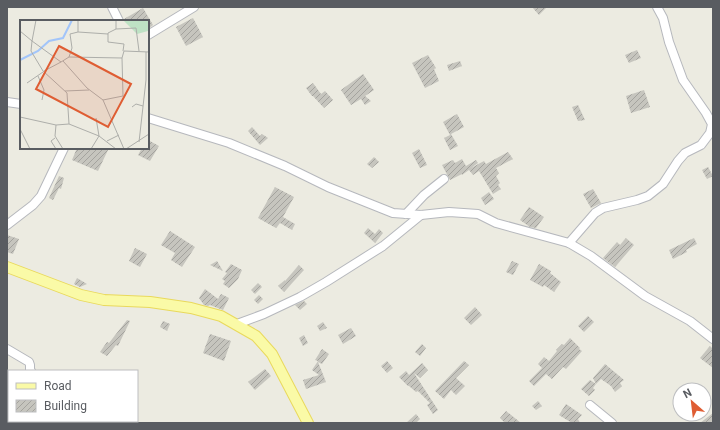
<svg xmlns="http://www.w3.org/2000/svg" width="720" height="430" viewBox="0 0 720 430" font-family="Roboto,sans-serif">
  <defs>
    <pattern id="building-hatch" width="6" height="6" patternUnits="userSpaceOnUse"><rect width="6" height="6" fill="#c6c5be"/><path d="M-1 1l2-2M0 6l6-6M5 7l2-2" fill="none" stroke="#a4a39e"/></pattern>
  </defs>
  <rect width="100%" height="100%" fill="#ecebe1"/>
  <g fill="url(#building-hatch)">
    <polygon points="532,7 547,7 539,15"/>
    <polygon points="143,8 153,25 148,29 148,21 124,21 124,19"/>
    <polygon points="193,18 203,37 186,46 176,27"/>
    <polygon points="637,50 641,58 629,63 625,55"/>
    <polygon points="428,55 436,68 434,69 439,81 425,88 412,63"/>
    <polygon points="460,61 462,66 449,71 447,65"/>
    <polygon points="363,74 374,90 365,96 371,101 365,105 361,99 351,105 341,90"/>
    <polygon points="313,83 321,94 325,91 333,100 324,108 313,96 312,96 306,88"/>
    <polygon points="644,90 650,107 631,113 626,96"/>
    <polygon points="578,105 585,120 578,121 572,107"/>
    <polygon points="457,114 464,127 451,134 458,146 450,150 444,138 450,135 443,122"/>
    <polygon points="252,127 260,136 262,134 268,138 260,145 248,131"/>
    <polygon points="148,140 159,146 150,161 138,155 142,148 148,148"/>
    <polygon points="77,148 109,148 98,171 72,160"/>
    <polygon points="419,149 427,165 420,168 412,153"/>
    <polygon points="508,152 513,159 496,168 499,173 496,176 500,183 498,185 501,189 493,194 479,171 473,175 469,170 462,175 462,174 450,180 442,165 453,160 455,163 462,159 466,166 476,160 478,163 471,168 484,161 486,164"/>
    <polygon points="374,157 379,162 372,168 367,164"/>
    <polygon points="708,167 713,176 707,179 702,170"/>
    <polygon points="59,176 64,178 61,189 59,188 53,200 49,198"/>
    <polygon points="275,187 294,197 283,217 295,224 292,230 280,223 276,228 258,218"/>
    <polygon points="593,189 601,203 591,208 583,194"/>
    <polygon points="489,192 494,199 485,205 481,198"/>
    <polygon points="529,207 544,217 536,228 530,227 520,220"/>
    <polygon points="368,228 375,234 379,229 383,233 375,243 364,233"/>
    <polygon points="170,231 195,247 182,267 171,260 175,253 161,245"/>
    <polygon points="7,235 19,239 13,254 7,252"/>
    <polygon points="626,238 634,245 615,267 603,258 617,242 620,245"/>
    <polygon points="694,238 697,244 686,250 687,252 673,259 669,250"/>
    <polygon points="135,248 147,254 140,267 129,261"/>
    <polygon points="217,261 223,271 210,265"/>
    <polygon points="512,261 519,264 513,275 506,272"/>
    <polygon points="231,264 242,270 238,279 229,288 223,284 225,281 222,279 227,273 225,272"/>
    <polygon points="539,264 551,271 550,273 561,282 554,292 544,285 543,287 530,280"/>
    <polygon points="299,265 304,270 284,292 278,286 285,280 285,281"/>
    <polygon points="77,278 87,284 80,287 74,284"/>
    <polygon points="258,283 262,287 255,294 251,290"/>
    <polygon points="205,289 218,299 221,294 229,298 223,310 210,305 208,306 204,305 199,298"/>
    <polygon points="259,295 263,299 258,304 254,300"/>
    <polygon points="304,301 307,304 300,310 295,305"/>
    <polygon points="475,307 482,315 471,325 464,318"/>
    <polygon points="588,316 594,322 584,332 578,326"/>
    <polygon points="127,320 130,321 118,346 116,345 107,356 100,352 107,342 109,343"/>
    <polygon points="163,321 170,324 167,331 160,327"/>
    <polygon points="323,322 327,328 320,331 317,326"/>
    <polygon points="351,328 356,336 343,344 338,335"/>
    <polygon points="210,334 231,341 224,361 203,353"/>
    <polygon points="304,335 308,343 303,346 299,338"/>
    <polygon points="570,338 580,348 579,349 582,351 566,369 563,367 552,379 546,374 534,386 529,381 542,368 538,364 544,357 549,361 557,351 556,350 562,344 564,345"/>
    <polygon points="422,344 426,348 420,356 415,352"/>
    <polygon points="710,346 713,349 713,368 700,358"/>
    <polygon points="322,349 329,354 322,364 318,362 326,382 306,389 303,380 319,375 312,370 318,361 315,360"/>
    <polygon points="387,361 393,368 387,373 381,366"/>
    <polygon points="464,361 469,365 456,378 465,386 456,395 451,390 444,399 435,391"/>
    <polygon points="422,363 428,370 420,378 414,373 438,410 433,414 427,405 430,403 418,391 416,392 409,386 408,386 399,377 406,371 409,375"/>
    <polygon points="605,364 624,380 620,383 622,386 615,392 611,386 601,379 596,384 593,378"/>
    <polygon points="265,369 271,376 255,390 248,382"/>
    <polygon points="590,380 596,384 593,388 595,390 589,396 581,389"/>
    <polygon points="538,401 542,406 536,410 532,406"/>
    <polygon points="566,404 582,415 578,419 580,423 572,423 559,415"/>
    <polygon points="506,411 521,423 505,423 500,418"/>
    <polygon points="713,413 713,423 700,423"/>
    <polygon points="416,414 420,419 416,423 406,423"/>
  </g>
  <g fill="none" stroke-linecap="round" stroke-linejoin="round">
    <g stroke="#b6b8bd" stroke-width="10">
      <g id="minor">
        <polyline points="112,7 119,21"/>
        <polyline points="148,35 194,7"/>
        <polyline points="7,102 21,104"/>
        <polyline points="148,118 229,143 285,166 328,187 393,213 421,215 449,212 478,214 496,223 569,243 591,256 645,296 690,321 713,339"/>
        <polyline points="406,214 424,195 444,179"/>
        <polyline points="7,225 33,205 41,196 64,148"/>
        <polyline points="569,243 595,213 603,208 637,200 648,196 663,184 678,161 685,153 701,145 710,133 712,124 706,113 683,80 669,42 663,18 657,7"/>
        <polyline points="237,324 264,314 300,297 326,282 383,246 421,215"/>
        <polyline points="7,349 29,362 30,365 30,370 31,371"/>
        <polyline points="590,405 612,423"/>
        <polyline points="73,421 75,423"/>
      </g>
    </g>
    <g stroke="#e9d95c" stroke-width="12">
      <polyline id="major" points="7,267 81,295 104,300 150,302 191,308 221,316 256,336 272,354 308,423"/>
    </g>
    <use href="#minor" stroke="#fff" stroke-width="8"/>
    <use href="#major" stroke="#fafaa7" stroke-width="10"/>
  </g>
  <g transform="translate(20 20)">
    <rect width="129" height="129" fill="#ecebe1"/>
    <path d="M103,0H128V11L117,14Z" fill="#bee2c4"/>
    <path fill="none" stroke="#a2c5fa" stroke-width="2" d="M0,40L18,31L29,21L43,18L52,0"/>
    <path fill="none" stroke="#adaeaa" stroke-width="1" d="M16,0L12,21L41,42L49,37L102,38L104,31L129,32M96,0V9L88,13V22L104,24L103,31M96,9L116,8L119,31M0,11L12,21L11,31L23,51L47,73L49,104L79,116L96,129M58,12L88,14M49,37L52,28L50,14L58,12V0M43,41L67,68L83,80L104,129M24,51L41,42M18,56L24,70L22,80M7,63L23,52M45,71L69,70M83,80L103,76L102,38M112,87L116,84L123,86M0,97L36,105L49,104M36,105L35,116L43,129M0,109L10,129M35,118L31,121L36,129M87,121L99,115M119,122L126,60V32M71,129L79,116L76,98M106,129L129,114"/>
    <path fill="#df5d33" fill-opacity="0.15" stroke="#df5d33" stroke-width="2" d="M39,26L111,64L88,107L16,69Z"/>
    <rect width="129" height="129" fill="none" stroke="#595c61" stroke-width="2"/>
  </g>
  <rect width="720" height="430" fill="none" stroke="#595c61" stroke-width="16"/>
  <rect x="8" y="370" width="130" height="52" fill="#ffffff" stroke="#bdbec0"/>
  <rect x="16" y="383" width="20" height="6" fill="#fafaa7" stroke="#bdbec0"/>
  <text x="44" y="390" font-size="12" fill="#595c61">Road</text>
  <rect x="16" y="400" width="20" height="12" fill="url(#building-hatch)" stroke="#bdbec0"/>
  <text x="44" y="410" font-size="12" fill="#595c61">Building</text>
  <g transform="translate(692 402) rotate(332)"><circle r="19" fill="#ffffff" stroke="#bdbec0"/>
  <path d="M0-3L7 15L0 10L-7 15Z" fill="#df5d33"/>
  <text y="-6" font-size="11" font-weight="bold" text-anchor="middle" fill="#595c61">N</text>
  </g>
</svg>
